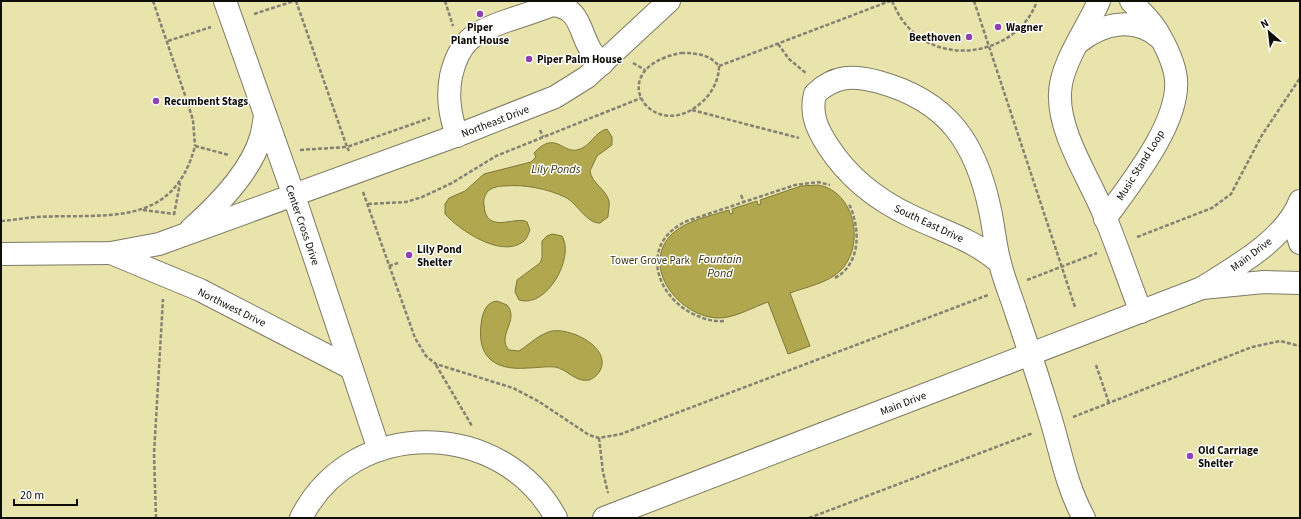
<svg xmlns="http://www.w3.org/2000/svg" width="1301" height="519" viewBox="0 0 1301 519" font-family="'Source Sans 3',sans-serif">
  <rect width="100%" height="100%" fill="#fdfbe3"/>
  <rect fill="#e9e4ab" x="1" y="1" width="1299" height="517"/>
  <g fill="#b0a74e" stroke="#7f7938">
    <path d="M607,129L612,137V145L597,156L590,171C592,184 606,189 609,201C610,206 608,212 608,217L600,223C587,224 577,203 565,197C548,189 524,184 505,186C499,186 493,187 488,191C485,195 483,200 484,205C486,236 516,215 527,222L530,230C528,235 526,241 521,243C500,257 459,230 445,214V204L449,198L465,191L484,174L531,162L536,157L534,153C555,130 562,153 577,150C591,147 594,132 607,129Z"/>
    <path d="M818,185C855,191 866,246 840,271C828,283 806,287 790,293L810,346L788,354L768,302C753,307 735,318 719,318C680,318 638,266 673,233C688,220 710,216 729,210L730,214L733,213L732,209L757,201L758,205L761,204L760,200L801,186Z"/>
    <path d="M552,234L562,236C575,257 547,309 519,300L515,292L517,280L540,263L542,258V241L547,236Z"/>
    <path d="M497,301L507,305C520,320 496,336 509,350L519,351C530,344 539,334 552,331C569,328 605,344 602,365C601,372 595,378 589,380C576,383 567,369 555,367C546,366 537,368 528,368C492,371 475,355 482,318C484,309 488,302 497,301Z"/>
  </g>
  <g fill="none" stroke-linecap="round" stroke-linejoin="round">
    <g stroke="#7c7a64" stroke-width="24">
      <g id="minor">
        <polyline points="225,1 294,196 379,450"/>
        <path d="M1099,1C1087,29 1061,63 1060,93C1058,132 1088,176 1103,212C1117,245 1128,279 1141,312"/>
        <path d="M1079,42C1103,23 1135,16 1160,38"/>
        <path d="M457,136C450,115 447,97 451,76C459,41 474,32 506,21C521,16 537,11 552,5C580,7 579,30 590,49C593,55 597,59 602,64"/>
        <path d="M1300,201C1286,239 1235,267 1202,288L1264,282L1300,283"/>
        <polyline points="1295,215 1295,226 1300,243"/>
        <path d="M1105,219C1130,184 1180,123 1176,79C1174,62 1166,46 1157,31C1150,19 1140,11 1131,1"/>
        <path d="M191,229C217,206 251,171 261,137C263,130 264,122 265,115"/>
        <polyline points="111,253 200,290 351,368"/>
        <polyline points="1,254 111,253 159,244 461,134 555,97 587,77 669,1"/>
        <path d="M1000,263C973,239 942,231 911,216C877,200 848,177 828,146C817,129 810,114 815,94C834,75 854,75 879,82C948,101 976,143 990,210C994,228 995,246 1000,263C1004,280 1011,296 1016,312C1027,344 1038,377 1048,410C1060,446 1065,484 1084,518"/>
        <path d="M301,518C353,415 503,419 556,518"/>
        <polyline points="604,518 1202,288"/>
      </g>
    </g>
    <g stroke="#848273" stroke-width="2.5" stroke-dasharray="4 2" stroke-linecap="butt">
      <polyline points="153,1 188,104 193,120 195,146"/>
      <polyline points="296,1 347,147 430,118"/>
      <polyline points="445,1 453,26"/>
      <path d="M892,1C899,17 907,29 922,39C961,64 1021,47 1037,1"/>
      <polyline points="974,1 1075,307"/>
      <polyline points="254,14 294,1"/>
      <polyline points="168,41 211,27"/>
      <polyline points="778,44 789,59 807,74"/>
      <path d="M681,53C696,53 709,54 719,66C719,80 712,93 702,102C653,147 599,69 681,53Z"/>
      <polyline points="633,63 645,70"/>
      <polyline points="719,66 890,1"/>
      <polyline points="692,110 799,138"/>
      <polyline points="540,130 543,137"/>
      <polyline points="300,150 347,147 349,151"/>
      <polyline points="363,192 415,338 426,356 436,364 513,388 538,401 589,435 599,438 621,434 988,295"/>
      <polyline points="741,195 744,202"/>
      <polyline points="368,204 406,202 422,197 452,183 496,156 641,98"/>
      <polyline points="143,210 174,214"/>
      <polyline points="174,215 180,183"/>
      <path d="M1,221C13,220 25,218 37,217C104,213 173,230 195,146L229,155"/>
      <polyline points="1137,237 1212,208 1231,194 1262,135 1300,78"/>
      <polyline points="389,266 398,263"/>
      <path d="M835,278C862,263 860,227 849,204"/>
      <polyline points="1027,280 1097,253"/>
      <path d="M724,321C711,322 702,318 691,313C653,292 641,242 687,221L795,185L818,182L830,185"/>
      <polyline points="436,365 472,426"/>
      <polyline points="1096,365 1109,403"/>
      <polyline points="1073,417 1252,347 1280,341 1300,346"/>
      <polyline points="599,438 603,472 608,493"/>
      <polyline points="156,518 154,454 163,299"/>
      <polyline points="809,518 1033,433"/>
    </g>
    <use href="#minor" stroke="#fff" stroke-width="22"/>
  </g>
  <g fill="#8f41b2" stroke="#fff" stroke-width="1.5">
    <circle cx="480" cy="14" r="4"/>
    <circle cx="998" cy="27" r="4"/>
    <circle cx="969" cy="37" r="4"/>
    <circle cx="529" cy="59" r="4"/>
    <circle cx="156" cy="101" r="4"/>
    <circle cx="409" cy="255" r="4"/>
    <circle cx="1190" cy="456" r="4"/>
  </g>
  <g text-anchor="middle" stroke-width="3" stroke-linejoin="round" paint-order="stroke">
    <g font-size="11" font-weight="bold" fill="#0e0d06" stroke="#fff" text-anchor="start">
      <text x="480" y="31" text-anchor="middle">Piper<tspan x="480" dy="13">Plant House</tspan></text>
      <text x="1006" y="31">Wagner</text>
      <text x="961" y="41" text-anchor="end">Beethoven</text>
      <text x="537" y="63">Piper Palm House</text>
      <text x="164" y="105">Recumbent Stags</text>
      <text x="417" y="253">Lily Pond<tspan x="417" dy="13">Shelter</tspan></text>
      <text x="1198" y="454">Old Carriage<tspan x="1198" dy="13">Shelter</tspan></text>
    </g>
    <g font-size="11" fill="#0e0d06" stroke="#fff">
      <text transform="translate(495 121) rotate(-21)" y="4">Northeast Drive</text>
      <text transform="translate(1140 165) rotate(-58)" y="4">Music Stand Loop</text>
      <text transform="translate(929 223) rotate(25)" y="4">South East Drive</text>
      <text transform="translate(303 225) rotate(71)" y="4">Center Cross Drive</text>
      <text transform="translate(1251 254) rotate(-37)" y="4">Main Drive</text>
      <text transform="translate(232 307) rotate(26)" y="4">Northwest Drive</text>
      <text transform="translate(903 403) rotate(-21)" y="4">Main Drive</text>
    </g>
    <g font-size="11" fill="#39360e" stroke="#fff">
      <text x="650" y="264">Tower Grove Park</text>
    </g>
    <g font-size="12" font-style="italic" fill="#353109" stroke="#fff">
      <text x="556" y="173">Lily Ponds</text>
      <text x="720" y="263">Fountain<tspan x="720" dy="14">Pond</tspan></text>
    </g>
  </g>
  <rect width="1301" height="519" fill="none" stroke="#0e0d06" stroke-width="4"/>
  <g transform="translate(1269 32) rotate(332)" stroke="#ffffff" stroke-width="3" paint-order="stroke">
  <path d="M0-3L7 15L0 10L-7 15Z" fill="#0e0d06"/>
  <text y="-6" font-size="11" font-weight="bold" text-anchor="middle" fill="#0e0d06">N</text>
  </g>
  <path d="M14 499v6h63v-6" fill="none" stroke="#0e0d06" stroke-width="2"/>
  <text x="20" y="499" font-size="12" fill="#0e0d06" stroke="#ffffff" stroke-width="3" paint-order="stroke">20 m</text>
</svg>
